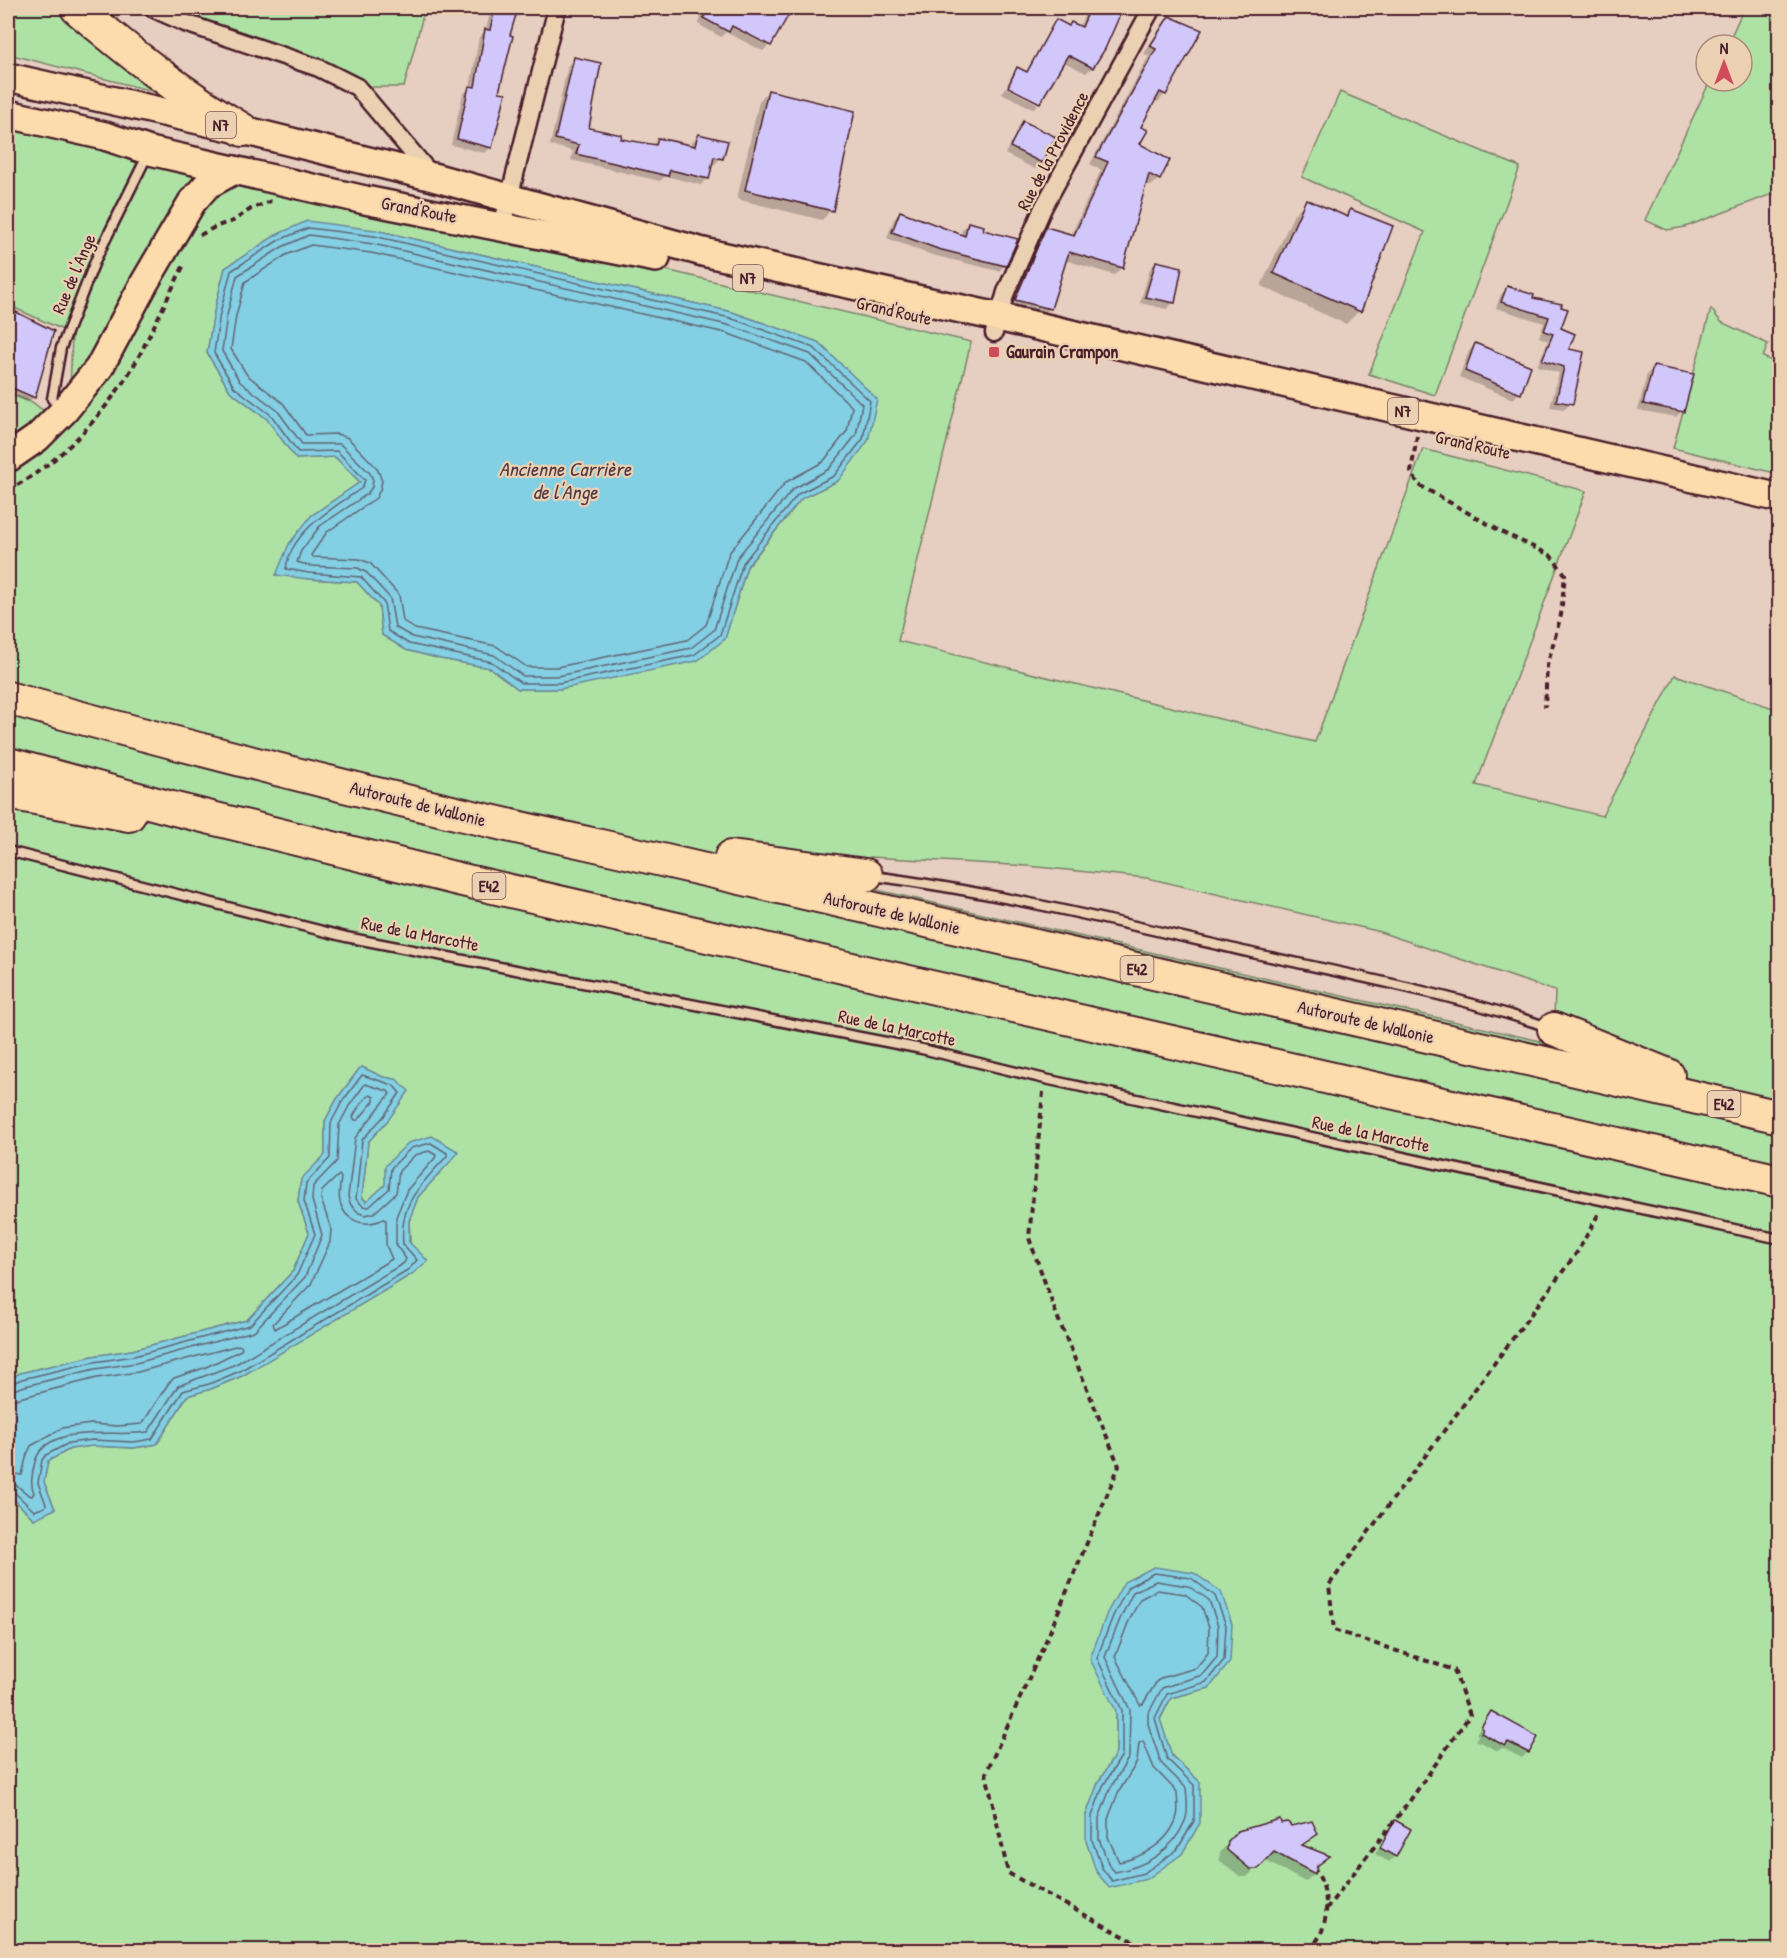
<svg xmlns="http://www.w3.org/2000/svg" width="1787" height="1958" viewBox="0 0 1787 1958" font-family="'Patrick Hand',sans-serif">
  <rect width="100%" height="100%" fill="#e6cec0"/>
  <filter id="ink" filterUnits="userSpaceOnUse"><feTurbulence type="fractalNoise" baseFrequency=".0167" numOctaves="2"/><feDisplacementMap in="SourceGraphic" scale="12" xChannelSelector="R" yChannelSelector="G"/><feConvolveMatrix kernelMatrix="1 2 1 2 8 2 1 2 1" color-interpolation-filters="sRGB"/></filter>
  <g filter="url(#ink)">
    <g fill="#aee2a5" stroke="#7c8068" stroke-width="1.5" fill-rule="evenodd">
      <polygon points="8,8 64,8 160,93 8,54"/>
      <polygon points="152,8 425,8 404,87 357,87"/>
      <polygon points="1744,8 1779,8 1779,196 1772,194 1685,227 1667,230 1645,220 1710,81 1742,81 1742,45 1727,45"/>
      <polygon points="1340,92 1520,167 1435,395 1369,374 1425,232 1302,177"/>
      <path d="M8,128L602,255L971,342L898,641L1315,742L1423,449L1586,491L1476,785L1602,816L1675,675L1779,710V1950H8V1494L33,1518L55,1509L44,1482L48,1461L70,1449L92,1446L134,1448L157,1444L187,1396L211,1389L242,1376L412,1274L409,1221L418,1197L458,1152L385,1185L367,1202L362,1197L368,1142L389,1119L395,1079L383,1077L362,1067L359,1069L337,1099L325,1121V1155L301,1180L298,1201L309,1233L293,1271L247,1320L132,1350L93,1356L20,1373L8,1380V393L32,402L49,415L70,395L72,334L8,305ZM375,230L732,312L818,342L838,481L802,498L747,567L725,639L617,676L560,689H518L490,668L441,659L406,650L382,635L379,606L357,582L309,579L311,516L360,482L335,457L296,459L267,419L230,391L207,353L214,312L225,268ZM870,857L1028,866L1147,878L1377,931L1555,991L1553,1044L864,887ZM1209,1688L1171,1698L1160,1720L1172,1756L1200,1782L1086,1815L1098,1783L1116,1753V1710Z"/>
      <polygon points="1711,309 1721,322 1768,344 1763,357 1779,364 1779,474 1673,448"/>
    </g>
    <g fill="#83cfe3" stroke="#6c8999" stroke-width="1.5">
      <polygon points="307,221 375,230 732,312 818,342 877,399 868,441 838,481 802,498 747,566 725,639 697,661 560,689 518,689 490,668 441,659 406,650 382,635 379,606 357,582 309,579 276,575 289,544 311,516 360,482 335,457 296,459 267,419 230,391 207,353 214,312 225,268 276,235"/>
      <polygon points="362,1067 383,1077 396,1079 409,1091 389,1119 368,1142 362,1197 366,1202 385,1185 385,1166 408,1143 432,1136 459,1152 418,1197 409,1221 409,1242 428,1261 412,1274 242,1376 211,1389 187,1396 157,1444 134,1448 92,1446 70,1449 48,1461 44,1482 55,1509 34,1519 8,1494 8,1380 20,1373 93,1356 132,1350 247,1320 293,1271 309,1233 298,1201 301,1179 325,1155 325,1121 337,1099 359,1069"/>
      <polygon points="1154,1567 1194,1573 1221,1592 1232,1624 1230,1662 1209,1688 1171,1698 1160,1719 1172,1756 1200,1782 1200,1823 1182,1854 1147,1879 1109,1888 1096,1871 1086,1841 1086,1815 1098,1783 1116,1753 1116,1711 1090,1659 1107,1613 1124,1582"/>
    </g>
    <g fill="#0003">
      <polygon points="491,8 516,8 508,36 497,93 491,147 485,153 451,145 463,94 470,88 479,37 486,30"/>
      <polygon points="707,8 777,8 787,14 769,45 763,51 726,32 721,37 698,24"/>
      <polygon points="1088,8 1125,8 1117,18 1092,67 1086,73 1062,61 1039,101 1007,85 1012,75 1018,69 1025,73 1051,27 1057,21 1069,27 1079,27"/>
      <polygon points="1169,17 1165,94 1158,102 1154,100 1139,128 1138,145 1168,161 1159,179 1151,186 1145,183 1121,268 1114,275 1065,260 1050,308 1043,315 1008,307 1039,236 1047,229 1071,235 1101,170 1090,164 1149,56 1144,54 1162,25"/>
      <polygon points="574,59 588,129 619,140 652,145 659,139 691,147 692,142 698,136 721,158 715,164 711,163 707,179 701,185 666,176 660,181 571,160 573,151 550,145 568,65"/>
      <polygon points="1005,87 1038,104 1033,109 1002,93"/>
      <polygon points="768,91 831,210 822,220 737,199 759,101"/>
      <polygon points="1024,123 1041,162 1035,169 1005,154 1018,129"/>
      <polygon points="1307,201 1345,217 1351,211 1359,311 1346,324 1261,286 1294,214"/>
      <polygon points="900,213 961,236 962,230 968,224 981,231 1005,265 999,271 932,255 887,238 894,219"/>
      <polygon points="1156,262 1173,303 1167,309 1140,303 1150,269"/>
      <polygon points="1508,288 1531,299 1559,308 1559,329 1567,350 1571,403 1565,409 1550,407 1559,373 1537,366 1548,341 1539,337 1544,323 1496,308 1501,294"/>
      <polygon points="8,310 53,332 33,398 28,403 8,394"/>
      <polygon points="1475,344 1519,393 1513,399 1459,377 1469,351"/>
      <polygon points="1653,368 1682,411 1676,417 1638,410 1647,374"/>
      <polygon points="1491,1713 1528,1752 1522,1758 1502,1748 1498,1751 1476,1740 1478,1735 1476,1734 1485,1719"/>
      <polygon points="1395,1822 1395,1856 1389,1862 1375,1854 1389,1828"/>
      <polygon points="1280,1824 1316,1833 1302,1846 1327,1857 1315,1868 1314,1874 1305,1882 1264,1860 1247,1877 1241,1877 1219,1860 1220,1852 1239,1832"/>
    </g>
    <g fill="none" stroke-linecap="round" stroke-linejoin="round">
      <g stroke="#616575" stroke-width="1.5">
        <path d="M308,228L374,236L730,318L814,348L870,401L863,439L834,476L798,494L743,563L720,635L694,655L559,683H521L492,662L409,644L388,631L384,603L361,577L309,573L286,569C290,532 334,507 362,488L365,480L337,451L298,452L271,415L234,387L214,353L220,313L231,271L279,240Z"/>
        <polygon points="309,235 373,244 728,325 810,354 862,404 856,435 829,469 793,489 737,558 714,630 691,648 558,676 523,676 494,655 412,637 395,627 390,598 367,573 358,568 310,566 297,562 301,551 320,526 367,494 372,487 373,480 370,473 340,444 302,444 277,410 240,382 222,351 227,315 237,276 282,247"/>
        <polygon points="311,245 371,253 726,333 806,362 852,407 847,431 823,462 786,482 729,553 706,625 687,640 557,667 527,667 496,646 415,629 403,621 399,595 370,563 359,559 313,557 311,555 327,532 376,498 380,490 382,481 377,468 348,438 337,434 306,435 283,403 247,375 231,349 236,316 245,282 286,255"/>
        <path d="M370,1095L374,1097V1101L358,1120H355L353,1117C357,1109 363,1099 370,1095Z"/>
        <path d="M339,1175L341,1178C340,1186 338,1194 340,1202C345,1222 366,1228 383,1219L386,1220V1245L392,1259L275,1329L273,1324L311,1284L330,1242L331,1229L321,1199L322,1191Z"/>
        <path d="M8,1385L22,1379L94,1362L134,1356L250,1325L297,1275L315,1234L304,1201L306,1183L330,1158L331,1123L342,1102L362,1075L393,1085L400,1093L384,1116L362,1140L356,1199L363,1206L369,1207L389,1189L391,1168L411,1148L431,1143L447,1153V1156C421,1185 399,1202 403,1244L417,1260L409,1269L240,1371L209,1384L183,1391L152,1439L134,1442L92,1440L69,1443L46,1455L42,1460L38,1483L46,1504L45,1507L34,1511L13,1491L8,1490"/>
        <path d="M8,1392L25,1386L95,1369L136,1363L254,1331L305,1277L322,1235L312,1200L313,1186L337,1161L339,1125L349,1106L365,1084L388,1091L390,1094L355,1138L348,1197L351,1205L359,1213L365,1215L374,1213L396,1193L399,1171L415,1155L429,1151L436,1155L435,1158L407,1190L396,1217V1245L406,1259L404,1263L236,1364L178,1386L148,1432C115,1438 42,1420 34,1466C32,1476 30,1483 34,1493L32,1496C23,1494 19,1483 8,1482"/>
        <polyline points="8,1401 97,1378 138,1372 239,1345 242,1347 241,1350 204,1368 174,1378 168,1384 142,1424 118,1426 91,1424 62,1428 31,1446 27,1454 22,1475 8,1473"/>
        <polygon points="1154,1573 1191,1578 1215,1596 1226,1625 1224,1660 1206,1682 1167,1694 1155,1718 1167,1759 1194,1785 1194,1821 1177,1850 1144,1873 1112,1881 1102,1868 1092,1840 1092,1816 1103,1786 1122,1755 1122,1710 1097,1658 1113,1616 1128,1587"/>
        <path d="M1156,1581L1188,1586L1209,1600L1218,1626L1217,1657L1202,1675L1162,1688L1148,1714V1724L1161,1763L1186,1788C1187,1797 1189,1812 1185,1821C1173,1851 1145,1867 1115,1872L1109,1865L1099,1839V1818L1110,1789L1129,1757L1130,1710L1105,1657L1120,1619L1133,1592Z"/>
        <polygon points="1157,1590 1185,1594 1202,1607 1209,1627 1208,1653 1196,1668 1164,1677 1157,1681 1143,1704 1140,1705 1115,1657 1128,1623 1140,1599"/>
        <path d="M1143,1741L1154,1768L1177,1792C1177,1799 1179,1809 1177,1816C1171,1841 1142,1858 1119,1862L1108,1837V1819L1118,1793L1137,1762L1139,1743Z"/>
      </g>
    </g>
    <g fill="#d1c7fa" stroke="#4a1f2b" stroke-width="1.5">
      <polygon points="495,8 518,8 510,35 513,36 499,92 506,93 492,148 457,139 469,86 475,87 485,29 490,30"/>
      <polygon points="709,8 779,8 789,14 771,46 732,26 729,32 703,18"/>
      <polygon points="1090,8 1123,8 1105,49 1093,68 1068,55 1040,103 1008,87 1017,67 1027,72 1056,19 1069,26 1071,22 1082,27"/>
      <polygon points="1169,16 1202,30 1166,95 1160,92 1141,127 1148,130 1140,144 1170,160 1160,180 1149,174 1123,268 1069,252 1051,309 1015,300 1046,227 1074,235 1108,162 1096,157 1156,49 1150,46"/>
      <polygon points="574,57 601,63 589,128 622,135 621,139 656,145 658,138 695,146 698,134 728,141 723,159 714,157 709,179 670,170 668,176 576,154 579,145 555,139"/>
      <polygon points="768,90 855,111 833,211 745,190"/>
      <polygon points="1023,121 1056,137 1042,163 1010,147"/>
      <polygon points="1306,199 1348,217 1350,209 1393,226 1361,312 1273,273"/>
      <polygon points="900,211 965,236 968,222 984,226 983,230 1018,239 1006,266 938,249 892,232"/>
      <polygon points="1156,261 1182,267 1175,303 1145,297"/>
      <polygon points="1507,286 1534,295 1533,298 1562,304 1561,307 1568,309 1561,328 1575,334 1569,349 1584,352 1573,404 1556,401 1564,367 1542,360 1553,334 1544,331 1549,317 1501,302"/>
      <polygon points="8,308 54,331 35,398 8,386"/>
      <polygon points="1475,343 1531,366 1521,394 1465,371"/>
      <polygon points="1653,366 1694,374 1684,412 1643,404"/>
      <polygon points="1491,1711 1538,1737 1529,1753 1508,1742 1505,1746 1481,1733 1483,1729 1481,1727"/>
      <polygon points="1280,1819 1281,1823 1288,1822 1291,1826 1312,1821 1318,1834 1302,1845 1330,1856 1317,1866 1315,1874 1274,1852 1258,1869 1250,1869 1227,1850 1228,1841 1238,1831"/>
      <polygon points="1395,1820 1411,1829 1396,1857 1380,1848"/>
    </g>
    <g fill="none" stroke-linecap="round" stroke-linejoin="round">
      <g stroke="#4a1f2b" stroke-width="13">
        <g id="service">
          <polyline points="61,409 52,399 61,348 96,259 148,154"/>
          <polyline points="8,851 346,937 922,1049 1045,1079 1780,1239"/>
          <path d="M873,876C1001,893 1126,924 1252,953C1351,975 1452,994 1548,1027"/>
        </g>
      </g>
      <g stroke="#4a1f2b" stroke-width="21">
        <g id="minor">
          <polyline points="152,8 185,23 319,68 357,87 433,177"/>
          <polyline points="502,226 557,8"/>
          <polyline points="994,333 1006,292 1043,208 1152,8"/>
        </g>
      </g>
      <g stroke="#4a1f2b" stroke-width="32">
        <g id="primary">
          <polyline points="8,77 243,130 433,177 703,252 998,317 1780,498"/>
          <polyline points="8,114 105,136 150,151 365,200 656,258"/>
          <polyline points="8,458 37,438 64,411 99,368 145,282 192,202 207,185 234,170"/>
        </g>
      </g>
      <g stroke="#4a1f2b" stroke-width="36">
        <g id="motorway">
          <path d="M77,8C131,54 182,94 243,130"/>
          <path d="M8,698C205,752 404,803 605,847L1780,1117"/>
          <polyline points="8,764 175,809 458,879 1780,1181"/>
          <polyline points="8,793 129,815"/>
          <polyline points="731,857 866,875"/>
          <polyline points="1554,1029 1668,1075"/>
        </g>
      </g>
      <g stroke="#4a1f2b" stroke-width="4" stroke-dasharray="6 4.5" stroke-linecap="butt">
        <polyline points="200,235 217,226 233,221 251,209 271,201"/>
        <polyline points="1417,436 1411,472 1419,485 1502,532 1550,555 1565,574 1561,615 1547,666 1545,707"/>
        <path d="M8,490C61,463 109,410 138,358C154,327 169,294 185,263"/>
        <polyline points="1043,1092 1029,1238 1057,1316 1119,1466 1049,1634 986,1773 1008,1873 1149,1950"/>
        <polyline points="1326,1909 1409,1802 1470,1715 1454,1670 1334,1630 1329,1585 1578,1251 1599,1213"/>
        <polyline points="320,1950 322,1950"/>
        <polyline points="1233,1950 1235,1949 1238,1950"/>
        <path d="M1309,1950C1330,1931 1331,1894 1316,1871"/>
      </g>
      <use href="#service" stroke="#ebd0b2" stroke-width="8"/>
      <use href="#minor" stroke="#ebd0b2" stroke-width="16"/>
      <use href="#primary" stroke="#fcdcac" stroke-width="27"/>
      <use href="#motorway" stroke="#fcdcac" stroke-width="32"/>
    </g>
  </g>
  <rect fill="#d1495b" stroke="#ebd0b2" stroke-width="2" x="988" y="346" width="12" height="12" rx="3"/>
  <g text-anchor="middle" stroke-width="4.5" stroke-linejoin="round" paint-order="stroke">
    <g fill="#ebd0b2" stroke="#7a5454" stroke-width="1.5">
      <rect x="206" y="112" width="30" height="26" rx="4.5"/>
      <rect x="733" y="265" width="30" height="26" rx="4.5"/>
      <rect x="1388" y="398" width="30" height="26" rx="4.5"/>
      <rect x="472.5" y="873" width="33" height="26" rx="4.5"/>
      <rect x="1120.5" y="956" width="33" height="26" rx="4.5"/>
      <rect x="1707.5" y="1091" width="33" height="26" rx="4.5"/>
    </g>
    <g font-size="16" font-weight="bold" fill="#4a1f2b">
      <text x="221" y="131">N7</text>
      <text x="748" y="284">N7</text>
      <text x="1403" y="417">N7</text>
      <text x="489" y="892">E42</text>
      <text x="1137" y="975">E42</text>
      <text x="1724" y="1110">E42</text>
    </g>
    <g font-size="18" fill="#4a1f2b" stroke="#ebd0b2">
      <text transform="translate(1053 151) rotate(-62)" y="6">Rue de la Providence</text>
      <text transform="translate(419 210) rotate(11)" y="6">Grand'Route</text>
      <text transform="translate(74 274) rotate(-67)" y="6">Rue de l'Ange</text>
      <text transform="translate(894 311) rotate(13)" y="6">Grand'Route</text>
      <text transform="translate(1473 445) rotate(13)" y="6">Grand'Route</text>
      <text transform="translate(418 804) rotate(14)" y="6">Autoroute de Wallonie</text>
      <text transform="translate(892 913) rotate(13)" y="6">Autoroute de Wallonie</text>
      <text transform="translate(420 934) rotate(11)" y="6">Rue de la Marcotte</text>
      <text transform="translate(1366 1022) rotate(13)" y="6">Autoroute de Wallonie</text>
      <text transform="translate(897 1028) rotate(12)" y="6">Rue de la Marcotte</text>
      <text transform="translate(1371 1134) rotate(12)" y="6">Rue de la Marcotte</text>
    </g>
    <g font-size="18" font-weight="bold" fill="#4a1f2b" stroke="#ebd0b2" text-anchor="start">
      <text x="1006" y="358">Gaurain Crampon</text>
    </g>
    <g font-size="20" font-style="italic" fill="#533947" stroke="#ebd0b2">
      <text x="565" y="476">Ancienne Carrière<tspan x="565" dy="23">de l'Ange</tspan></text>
    </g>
  </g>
  <rect width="1787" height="1958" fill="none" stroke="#ebd0b2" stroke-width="30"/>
  <rect x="15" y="15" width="1757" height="1928" fill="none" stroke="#4a1f2b" stroke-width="2" filter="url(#ink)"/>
  <g transform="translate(1724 63)"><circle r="28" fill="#ebd0b2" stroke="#ab897c" stroke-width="1.5"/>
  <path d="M0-4.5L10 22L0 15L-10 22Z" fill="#d1495b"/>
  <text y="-9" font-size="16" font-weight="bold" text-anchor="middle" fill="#4a1f2b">N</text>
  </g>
</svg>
